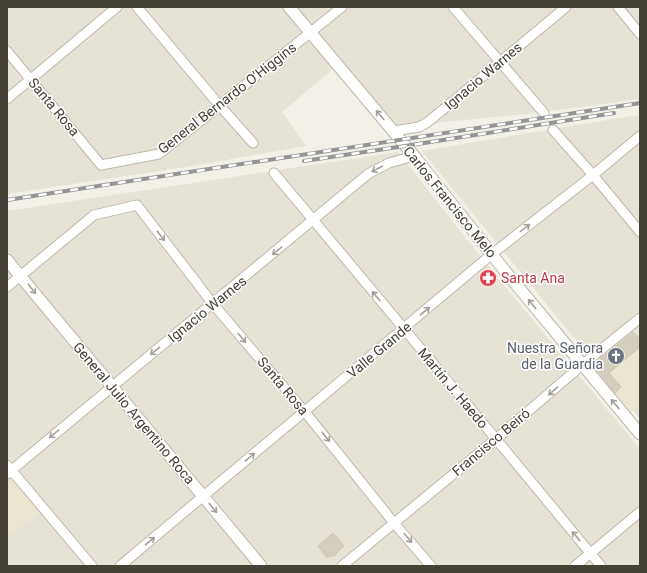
<svg xmlns="http://www.w3.org/2000/svg" width="647" height="573" viewBox="0 0 647 573" font-family="Roboto,sans-serif">
  <rect width="100%" height="100%" fill="#f2f0e7"/>
  <g fill="#e6e2d5">
    <polygon points="7,7 282,7 334,68 282,112 306,146 192,166 7,194"/>
    <polygon points="294,7 640,7 640,99 536,113 393,127"/>
    <polygon points="637,115 640,120 640,419 422,151"/>
    <polygon points="398,152 488,266 640,449 640,566 7,566 7,211"/>
  </g>
  <g fill="#ebe6d1">
    <polygon points="640,347 640,404 631,412 615,393 621,387 609,373 611,370"/>
    <polygon points="13,479 40,513 11,535 7,530 7,484"/>
  </g>
  <g fill="#d3cdbd" stroke="#cec5b0">
    <polygon points="633,332 640,340 640,347 609,373 621,387 615,393 593,365"/>
    <polygon points="333,533 344,546 334,556 330,556 327,558 318,546"/>
  </g>
  <g fill="none" stroke-linecap="round" stroke-linejoin="round">
    <g stroke="#bdb8aa" stroke-width="11">
      <g id="minor">
        <polyline points="137,7 220,106 253,143"/>
        <polyline points="453,7 544,113"/>
        <polyline points="618,7 640,34"/>
        <polyline points="7,51 101,165 159,154 342,7"/>
        <polyline points="7,99 117,7"/>
        <polyline points="553,130 593,175 640,232"/>
        <polyline points="394,131 419,127 428,122 566,7"/>
        <polyline points="274,173 496,439 601,566"/>
        <polyline points="7,287 94,215 137,205 213,304 305,412 394,523 431,566"/>
        <polyline points="7,465 92,566"/>
        <polyline points="7,474 368,174 389,163 414,156"/>
        <polyline points="120,566 492,254 593,175 640,136"/>
        <polyline points="342,566 496,439 582,365 640,318"/>
        <polyline points="575,566 640,512"/>
      </g>
    </g>
    <g stroke="#bdb8aa" stroke-width="13">
      <g id="tertiary">
        <polyline points="289,7 414,156 505,271 640,434"/>
        <polyline points="7,260 261,566"/>
      </g>
    </g>
    <use href="#minor" stroke="#fff" stroke-width="9"/>
    <use href="#tertiary" stroke="#fff" stroke-width="11"/>
    <g stroke="#959595" stroke-width="4">
      <g id="rail">
        <polyline points="304,161 405,146 614,113"/>
        <polyline points="7,200 640,103"/>
      </g>
    </g>
    <use href="#rail" stroke="#fff" stroke-width="2.5" stroke-dasharray="8" stroke-linecap="butt"/>
  </g>
  <defs><path id="oneway-shaft" d="M-6 0H5M1.5-3L5.5 0L1.5 3" fill="none" stroke-width="1.6" stroke-linecap="round" stroke-linejoin="round"/></defs>
  <g stroke="#a2a09a">
    <use href="#oneway-shaft" transform="translate(380 115) rotate(-130)"/>
    <use href="#oneway-shaft" transform="translate(377 169) rotate(152)"/>
    <use href="#oneway-shaft" transform="translate(525 228) rotate(-38)"/>
    <use href="#oneway-shaft" transform="translate(161 236) rotate(52)"/>
    <use href="#oneway-shaft" transform="translate(277 251) rotate(140)"/>
    <use href="#oneway-shaft" transform="translate(32 289) rotate(51)"/>
    <use href="#oneway-shaft" transform="translate(376 296) rotate(-130)"/>
    <use href="#oneway-shaft" transform="translate(532 304) rotate(-129)"/>
    <use href="#oneway-shaft" transform="translate(425 311) rotate(-40)"/>
    <use href="#oneway-shaft" transform="translate(242 338) rotate(50)"/>
    <use href="#oneway-shaft" transform="translate(155 351) rotate(141)"/>
    <use href="#oneway-shaft" transform="translate(553 391) rotate(139)"/>
    <use href="#oneway-shaft" transform="translate(615 404) rotate(-130)"/>
    <use href="#oneway-shaft" transform="translate(54 434) rotate(140)"/>
    <use href="#oneway-shaft" transform="translate(326 437) rotate(51)"/>
    <use href="#oneway-shaft" transform="translate(250 457) rotate(-39)"/>
    <use href="#oneway-shaft" transform="translate(213 508) rotate(50)"/>
    <use href="#oneway-shaft" transform="translate(576 536) rotate(-129)"/>
    <use href="#oneway-shaft" transform="translate(408 538) rotate(49)"/>
    <use href="#oneway-shaft" transform="translate(150 541) rotate(-40)"/>
  </g>
  <defs>
    <g id="pharmacy-disc" transform="scale(0.9)"><circle r="9.5" fill="#e0444e" stroke="#fff"/><path d="M-2-6h4v4h4v4h-4v4h-4v-4h-4v-4h4Z" fill="#fff"/></g>
    <g id="church-disc" transform="scale(0.9)"><circle r="9.5" fill="#6b7280" stroke="#fff"/><path d="M-1.2-6h2.4v3.5h3.3v2.4h-3.3V6h-2.4V-.1h-3.3v-2.4h3.3Z" fill="#fff"/></g>
  </defs>
  <g fill-rule="evenodd">
    <use href="#pharmacy-disc" x="488" y="278"/>
    <use href="#church-disc" x="616" y="356"/>
  </g>
  <g text-anchor="middle" stroke-width="3" stroke-linejoin="round" paint-order="stroke">
    <g font-size="14" fill="#454136" stroke="#fff">
      <text transform="translate(483 76) rotate(-40)" y="5">Ignacio Warnes</text>
      <text transform="translate(227 98) rotate(-38)" y="5">General Bernardo O'Higgins</text>
      <text transform="translate(54 107) rotate(50)" y="5">Santa Rosa</text>
      <text transform="translate(450 202) rotate(51)" y="5">Carlos Francisco Melo</text>
      <text transform="translate(207 309) rotate(-39)" y="5">Ignacio Warnes</text>
      <text transform="translate(379 350) rotate(-40)" y="5">Valle Grande</text>
      <text transform="translate(283 386) rotate(50)" y="5">Santa Rosa</text>
      <text transform="translate(453 388) rotate(50)" y="5">Martín J. Haedo</text>
      <text transform="translate(134 413) rotate(50)" y="5">General Julio Argentino Roca</text>
      <text transform="translate(491 442) rotate(-40)" y="5">Francisco Beiró</text>
    </g>
    <g font-size="14" fill="#be3a42" stroke="#fff" text-anchor="start">
      <text x="501" y="283">Santa Ana</text>
    </g>
    <g font-size="14" fill="#5b616d" stroke="#fff" text-anchor="end">
      <text x="603" y="353">Nuestra Señora<tspan x="603" dy="16">de la Guardia</tspan></text>
    </g>
  </g>
  <rect width="647" height="573" fill="none" stroke="#454136" stroke-width="16"/>
</svg>
